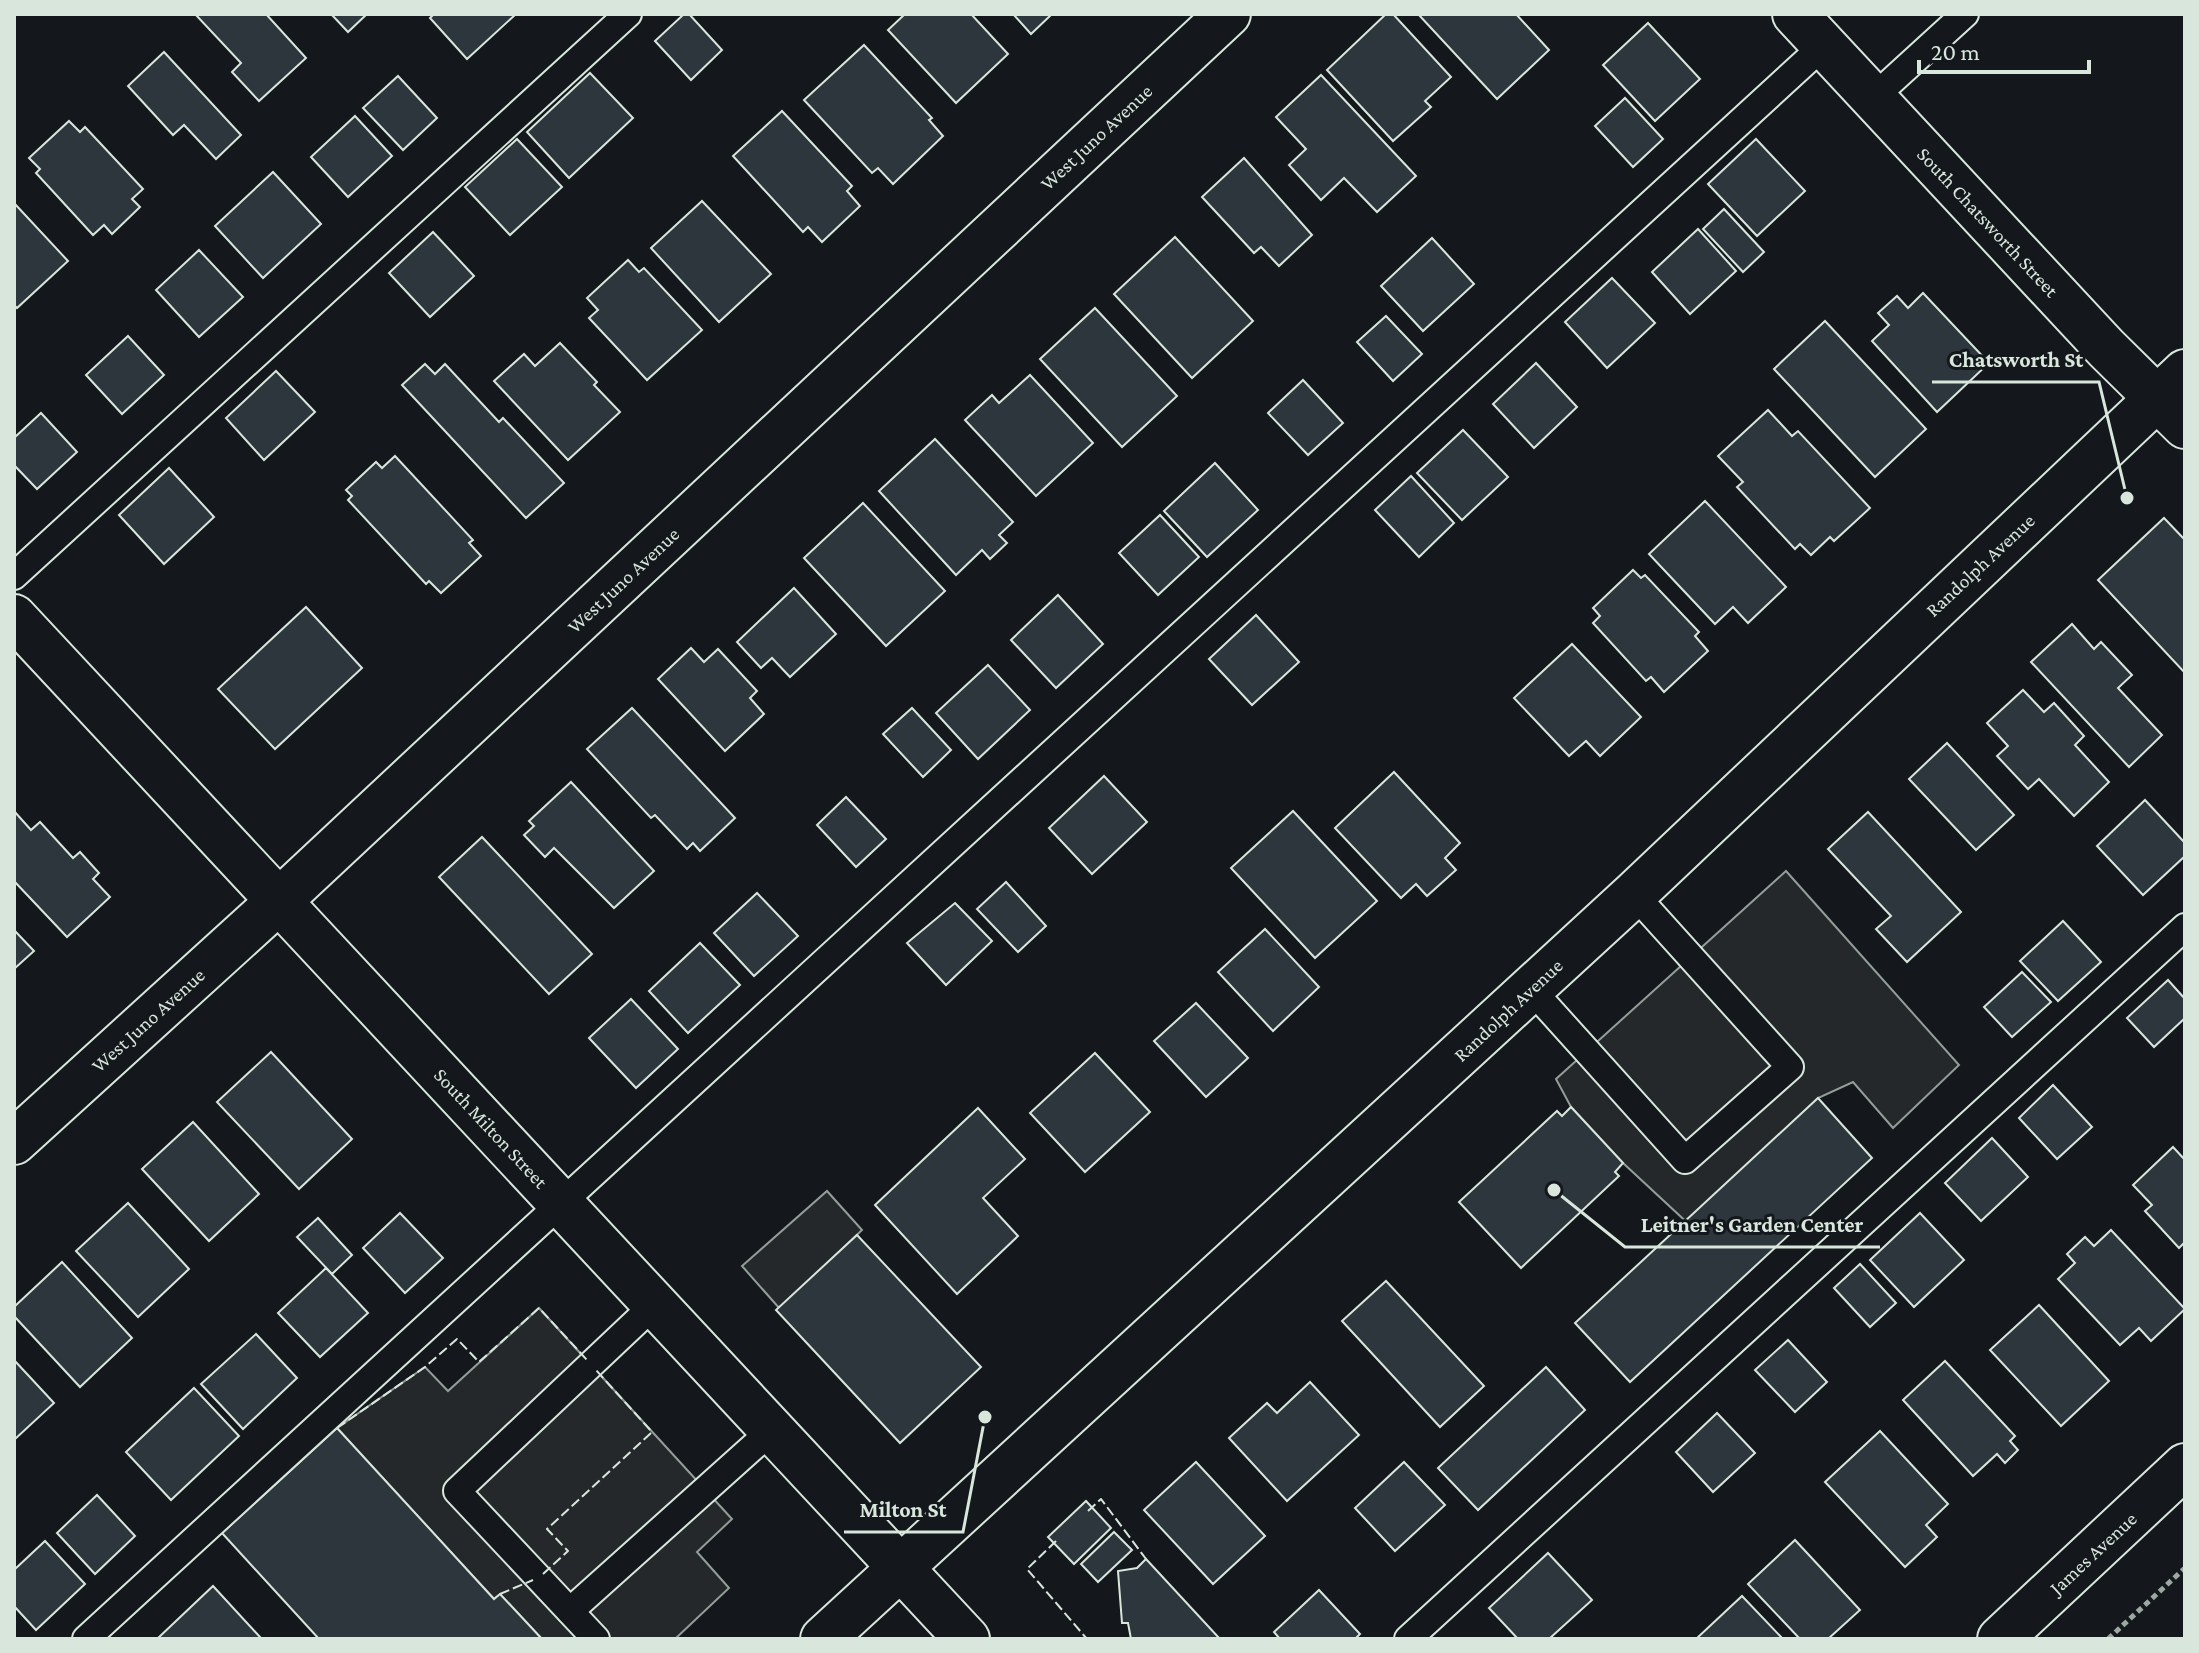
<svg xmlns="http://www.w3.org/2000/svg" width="2199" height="1653" viewBox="0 0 2199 1653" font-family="'Crimson Pro',serif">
  <rect width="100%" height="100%" fill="#14181c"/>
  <g fill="#24282b" stroke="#939e99" stroke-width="2">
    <polygon points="1786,871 1959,1065 1893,1128 1853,1082 1818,1098 1693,1228 1623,1163 1571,1107 1556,1079"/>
    <polygon points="827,1191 862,1230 780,1309 742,1266"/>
    <polygon points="539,1308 732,1519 697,1552 729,1588 675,1639 542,1639 500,1594 494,1599 337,1428 425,1367 448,1391"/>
  </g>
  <g fill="#2c363c" stroke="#d8e6dc" stroke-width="2">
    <polygon points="195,14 266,14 306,58 259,101 232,72 241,63"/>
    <polygon points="331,14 367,14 348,32"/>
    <polygon points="434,14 516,14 467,59 430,18"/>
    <polygon points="684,14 689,14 722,50 691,80 655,41"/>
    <polygon points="905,14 971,14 1008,54 956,103 888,30"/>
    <polygon points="1013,14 1052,14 1031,34"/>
    <polygon points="1386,14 1393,14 1451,77 1425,101 1431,107 1393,141 1327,70"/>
    <polygon points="1418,14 1516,14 1549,50 1497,99"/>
    <polygon points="1648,23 1700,79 1655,121 1603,65"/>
    <polygon points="864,45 932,118 929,120 943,136 893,184 878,168 872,173 804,100"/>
    <polygon points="164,52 241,135 216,159 184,125 173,135 128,86"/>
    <polygon points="590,73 633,118 569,178 527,132"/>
    <polygon points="1321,75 1416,176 1377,212 1344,178 1321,200 1289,165 1306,149 1276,117"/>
    <polygon points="398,76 437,118 403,150 363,108"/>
    <polygon points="1625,98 1663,139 1633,167 1595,126"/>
    <polygon points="782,111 852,186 847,191 860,206 822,242 808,227 803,232 733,156"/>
    <polygon points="355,116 392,156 348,197 311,157"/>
    <polygon points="69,121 80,132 85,127 143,189 132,199 140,207 112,234 104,225 93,235 36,173 40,169 29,158"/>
    <polygon points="517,139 562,187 510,235 465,187"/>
    <polygon points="1756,139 1805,191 1757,236 1708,184"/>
    <polygon points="1244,158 1312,235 1279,266 1261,247 1254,253 1202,197"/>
    <polygon points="273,172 321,224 263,278 215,226"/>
    <polygon points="702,201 771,274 719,322 651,248"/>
    <polygon points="14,203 68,261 17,308 14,305"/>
    <polygon points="1724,209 1764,252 1743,272 1703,229"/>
    <polygon points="1698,229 1736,271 1690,314 1652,272"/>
    <polygon points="433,232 474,276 430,317 389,273"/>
    <polygon points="1175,237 1253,321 1192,378 1114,294"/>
    <polygon points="1432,238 1474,284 1423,331 1381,286"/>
    <polygon points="199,250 243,297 199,337 156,290"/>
    <polygon points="628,260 639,272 644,268 702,330 647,380 589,318 598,310 587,298"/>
    <polygon points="1612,278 1655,323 1607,368 1565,322"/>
    <polygon points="1923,293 1989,363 1937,412 1872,341 1889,325 1878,313 1897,296 1908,308"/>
    <polygon points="1095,308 1177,396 1122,447 1040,359"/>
    <polygon points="1386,316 1422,354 1393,381 1357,342"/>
    <polygon points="1825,321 1926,429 1875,477 1774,369"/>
    <polygon points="128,336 164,375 122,414 86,375"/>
    <polygon points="560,343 597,382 594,385 620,412 568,460 494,381 524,354 535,366"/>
    <polygon points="1536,363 1577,407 1534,448 1493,404"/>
    <polygon points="425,364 435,374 445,364 499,422 503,418 564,483 526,518 402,385"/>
    <polygon points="276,371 315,412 264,460 226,418"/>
    <polygon points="1030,375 1093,443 1036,496 965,420 992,395 999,403"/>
    <polygon points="1303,380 1343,423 1308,455 1268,413"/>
    <polygon points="1768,410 1792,436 1798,431 1870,508 1834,541 1830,537 1811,555 1800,544 1795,549 1737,487 1743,482 1718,456"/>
    <polygon points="41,413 77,452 37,489 14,465 14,438"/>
    <polygon points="1463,430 1508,477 1462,520 1417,473"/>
    <polygon points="935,439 1013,522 999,535 1007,543 990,559 982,550 956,575 879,491"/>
    <polygon points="395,456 473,540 469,543 481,556 441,593 429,581 426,584 348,500 352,496 346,490 376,462 382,468"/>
    <polygon points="1215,463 1258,510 1207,557 1164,511"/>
    <polygon points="169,468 214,517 164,564 119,515"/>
    <polygon points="1411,476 1454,523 1419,557 1375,510"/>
    <polygon points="1705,501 1786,587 1748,623 1733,607 1715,624 1649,554"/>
    <polygon points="863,503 945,591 886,646 804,558"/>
    <polygon points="1160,515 1199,557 1158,595 1119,553"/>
    <polygon points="2164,518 2185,540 2185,673 2098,580"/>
    <polygon points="1633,570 1641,578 1645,575 1699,632 1695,636 1708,651 1664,692 1651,677 1646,681 1593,623 1600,616 1593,608"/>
    <polygon points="794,588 836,634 790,677 772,658 761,668 737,642"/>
    <polygon points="1058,595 1103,644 1056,688 1011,640"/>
    <polygon points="306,607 362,668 275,749 218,689"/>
    <polygon points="1256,615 1299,662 1252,705 1209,659"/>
    <polygon points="2072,624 2094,649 2101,642 2132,675 2118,688 2162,735 2129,767 2031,662"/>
    <polygon points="1572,644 1641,717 1600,756 1586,741 1569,756 1514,698"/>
    <polygon points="691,648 704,662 718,649 757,691 750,698 764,714 725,751 658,679"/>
    <polygon points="988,665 1030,710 978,759 936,713"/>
    <polygon points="2023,690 2044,712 2054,703 2084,736 2075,745 2109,782 2074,816 2039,779 2028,789 1997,756 2008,746 1987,723"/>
    <polygon points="632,708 735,818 700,851 693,843 687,849 655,815 651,818 587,749"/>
    <polygon points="912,708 951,750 923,777 883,734"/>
    <polygon points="1947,743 2014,815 1976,850 1909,779"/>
    <polygon points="1394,772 1460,843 1445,858 1456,870 1427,896 1416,884 1401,898 1335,828"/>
    <polygon points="1104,776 1147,822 1092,874 1049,828"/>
    <polygon points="571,782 654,871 614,908 554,848 545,857 524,835 534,826 529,821"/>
    <polygon points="846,797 886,839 856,867 817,825"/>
    <polygon points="2145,800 2185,843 2185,856 2143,895 2097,846"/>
    <polygon points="14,811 31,830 40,822 73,858 80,852 99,873 93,879 110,897 67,937 14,881"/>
    <polygon points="1293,811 1377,901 1315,958 1231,868"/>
    <polygon points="1868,812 1961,912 1907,962 1876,929 1891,916 1828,849"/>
    <polygon points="482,837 592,954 549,994 439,877"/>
    <polygon points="1006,882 1046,926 1018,952 977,909"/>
    <polygon points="757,893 798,936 754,976 714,933"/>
    <polygon points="955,903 992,941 946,985 907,943"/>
    <polygon points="2063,921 2101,962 2058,1001 2020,961"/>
    <polygon points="1265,929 1319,987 1273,1031 1218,972"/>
    <polygon points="14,930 34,951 14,969"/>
    <polygon points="700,943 740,985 688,1033 649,991"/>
    <polygon points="2022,972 2051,1002 2012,1037 1984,1007"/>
    <polygon points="2168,980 2185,999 2185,1018 2154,1047 2127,1018"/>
    <polygon points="631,999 678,1049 636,1088 589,1038"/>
    <polygon points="1196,1003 1248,1058 1206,1097 1154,1041"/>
    <polygon points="271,1052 352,1139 299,1189 217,1102"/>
    <polygon points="1095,1053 1150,1112 1085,1172 1030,1113"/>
    <polygon points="2053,1085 2092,1127 2057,1159 2019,1118"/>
    <polygon points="1818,1098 1872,1158 1630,1382 1575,1323"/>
    <polygon points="1571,1107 1623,1163 1615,1172 1619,1176 1521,1268 1459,1202 1557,1111 1562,1116"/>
    <polygon points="978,1108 1025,1159 983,1198 1018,1236 957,1294 875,1205"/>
    <polygon points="193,1122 259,1194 209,1241 142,1169"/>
    <polygon points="1992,1138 2028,1177 1981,1221 1945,1183"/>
    <polygon points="2173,1147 2185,1160 2185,1242 2179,1248 2145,1211 2152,1205 2133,1185"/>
    <polygon points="128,1203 189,1269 138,1317 76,1251"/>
    <polygon points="400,1213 443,1258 405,1293 363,1248"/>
    <polygon points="1920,1213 1964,1260 1914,1307 1870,1260"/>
    <polygon points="318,1218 352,1255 332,1274 297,1237"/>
    <polygon points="2111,1230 2185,1309 2151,1341 2139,1328 2120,1345 2058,1279 2075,1263 2067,1254 2085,1237 2094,1246"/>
    <polygon points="857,1235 981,1367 900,1443 776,1310"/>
    <polygon points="62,1262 132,1338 80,1387 14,1316 14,1307"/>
    <polygon points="1860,1264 1896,1303 1870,1327 1834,1288"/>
    <polygon points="326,1268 368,1313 320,1357 278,1313"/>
    <polygon points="1386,1281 1484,1386 1440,1427 1342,1321"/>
    <polygon points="2039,1305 2109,1381 2061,1426 1990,1350"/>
    <polygon points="256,1334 297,1378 243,1429 201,1384"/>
    <polygon points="1788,1340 1827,1382 1795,1412 1755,1370"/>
    <polygon points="14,1360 54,1403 14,1440"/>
    <polygon points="1945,1361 2015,1436 2010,1441 2018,1450 2005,1463 1997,1454 1973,1476 1903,1400"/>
    <polygon points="1546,1367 1585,1410 1478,1510 1438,1468"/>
    <polygon points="1310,1382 1359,1435 1287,1501 1229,1438 1267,1403 1277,1413"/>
    <polygon points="194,1388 239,1436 171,1500 126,1452"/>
    <polygon points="1717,1413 1755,1453 1713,1492 1676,1452"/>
    <polygon points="337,1428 494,1599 500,1594 542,1639 319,1639 222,1533"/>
    <polygon points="1880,1431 1948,1504 1926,1525 1937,1537 1905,1567 1825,1482"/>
    <polygon points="1196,1462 1265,1536 1213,1584 1144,1510"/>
    <polygon points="1404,1462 1445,1505 1395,1551 1355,1508"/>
    <polygon points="97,1495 135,1536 95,1574 57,1533"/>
    <polygon points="1086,1501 1111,1528 1074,1564 1048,1537"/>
    <polygon points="1114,1532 1132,1550 1098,1582 1081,1564"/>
    <polygon points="1795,1540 1860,1610 1828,1639 1800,1639 1748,1584"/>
    <polygon points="45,1541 85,1584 36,1630 14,1606 14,1570"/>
    <polygon points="1548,1553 1592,1600 1549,1639 1518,1639 1489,1608"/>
    <polygon points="1146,1559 1220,1639 1131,1639 1128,1623 1122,1623 1118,1571 1137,1568"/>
    <polygon points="213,1586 260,1637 258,1639 157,1639"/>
    <polygon points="1319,1590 1360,1634 1355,1639 1280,1639 1274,1632"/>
    <polygon points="1742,1596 1783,1639 1696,1639"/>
  </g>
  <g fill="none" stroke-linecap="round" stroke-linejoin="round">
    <g stroke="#d8e6dc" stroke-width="30">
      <g id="lane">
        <polyline points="1873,98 1965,14"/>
        <polyline points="14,576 628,14"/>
        <polyline points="1531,989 1685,1160 1790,1067 1634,894"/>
        <polyline points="570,1611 772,1430"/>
        <polyline points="86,1639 1824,45"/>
        <polyline points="596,1639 457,1491 655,1304"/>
        <polyline points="1408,1639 2185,927"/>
      </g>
    </g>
    <g stroke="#d8e6dc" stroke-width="48">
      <g id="street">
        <polyline points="1795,14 2106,348 2185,426"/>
        <polyline points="14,617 967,1639"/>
        <polyline points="14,1142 279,901 1228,14"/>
        <polyline points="2000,1639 2185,1466"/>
      </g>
    </g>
    <g stroke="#d8e6dc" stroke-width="48">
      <polyline id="secondary" points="823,1639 1634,894 2185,372"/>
    </g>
    <polyline stroke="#9da8a2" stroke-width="5" stroke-dasharray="6 4" stroke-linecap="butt" points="2108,1639 2185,1568"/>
    <use href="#lane" stroke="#14181c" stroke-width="26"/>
    <use href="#street" stroke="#14181c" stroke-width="44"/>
    <use href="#secondary" stroke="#14181c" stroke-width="44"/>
    <g stroke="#d8e6dc" stroke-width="2" stroke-dasharray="10 4" stroke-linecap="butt">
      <polyline points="337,1428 425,1367 457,1339 479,1362 539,1308 587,1360"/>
      <polyline points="1088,1511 1101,1499 1146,1559"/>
      <polyline points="1056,1541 1027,1569 1087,1639"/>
      <polyline points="543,1574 568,1551 547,1529 652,1432 595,1369"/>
      <polyline points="500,1594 533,1580"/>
    </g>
  </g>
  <g text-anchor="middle" stroke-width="6" stroke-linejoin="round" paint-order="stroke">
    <g font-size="20" fill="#d8e6dc" stroke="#14181c">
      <text transform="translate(1096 137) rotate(-43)" y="7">West Juno Avenue</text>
      <text transform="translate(1988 222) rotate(47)" y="7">South Chatsworth Street</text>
      <text transform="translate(1980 565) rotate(-43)" y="7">Randolph Avenue</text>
      <text transform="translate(623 580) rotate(-43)" y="7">West Juno Avenue</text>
      <text transform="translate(1508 1010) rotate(-43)" y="7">Randolph Avenue</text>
      <text transform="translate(148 1020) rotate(-42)" y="7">West Juno Avenue</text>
      <text transform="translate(491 1128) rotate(47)" y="7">South Milton Street</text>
      <text transform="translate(2093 1553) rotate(-43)" y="7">James Avenue</text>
    </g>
  </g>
  <path fill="none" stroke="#d8e6dc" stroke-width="3" d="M2127 498L2099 382H1932M1554 1190L1625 1247H1880M985 1417L963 1532H844"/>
  <g fill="#d8e6dc" stroke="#14181c" stroke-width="3">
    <circle cx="2127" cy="498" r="8"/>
    <circle cx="1554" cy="1190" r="8"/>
    <circle cx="985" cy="1417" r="8"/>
  </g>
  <g font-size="22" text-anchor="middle" font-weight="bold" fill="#d8e6dc" stroke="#14181c" stroke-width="6" stroke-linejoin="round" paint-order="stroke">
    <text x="2016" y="367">Chatsworth St</text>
    <text x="1752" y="1232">Leitner's Garden Center</text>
    <text x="903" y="1517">Milton St</text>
  </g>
  <rect width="2199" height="1653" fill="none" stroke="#d8e6dc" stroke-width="32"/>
  <path d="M1919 60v12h170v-12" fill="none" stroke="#d8e6dc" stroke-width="4"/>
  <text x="1931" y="60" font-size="24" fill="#d8e6dc" stroke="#14181c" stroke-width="6" paint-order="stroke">20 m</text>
</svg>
